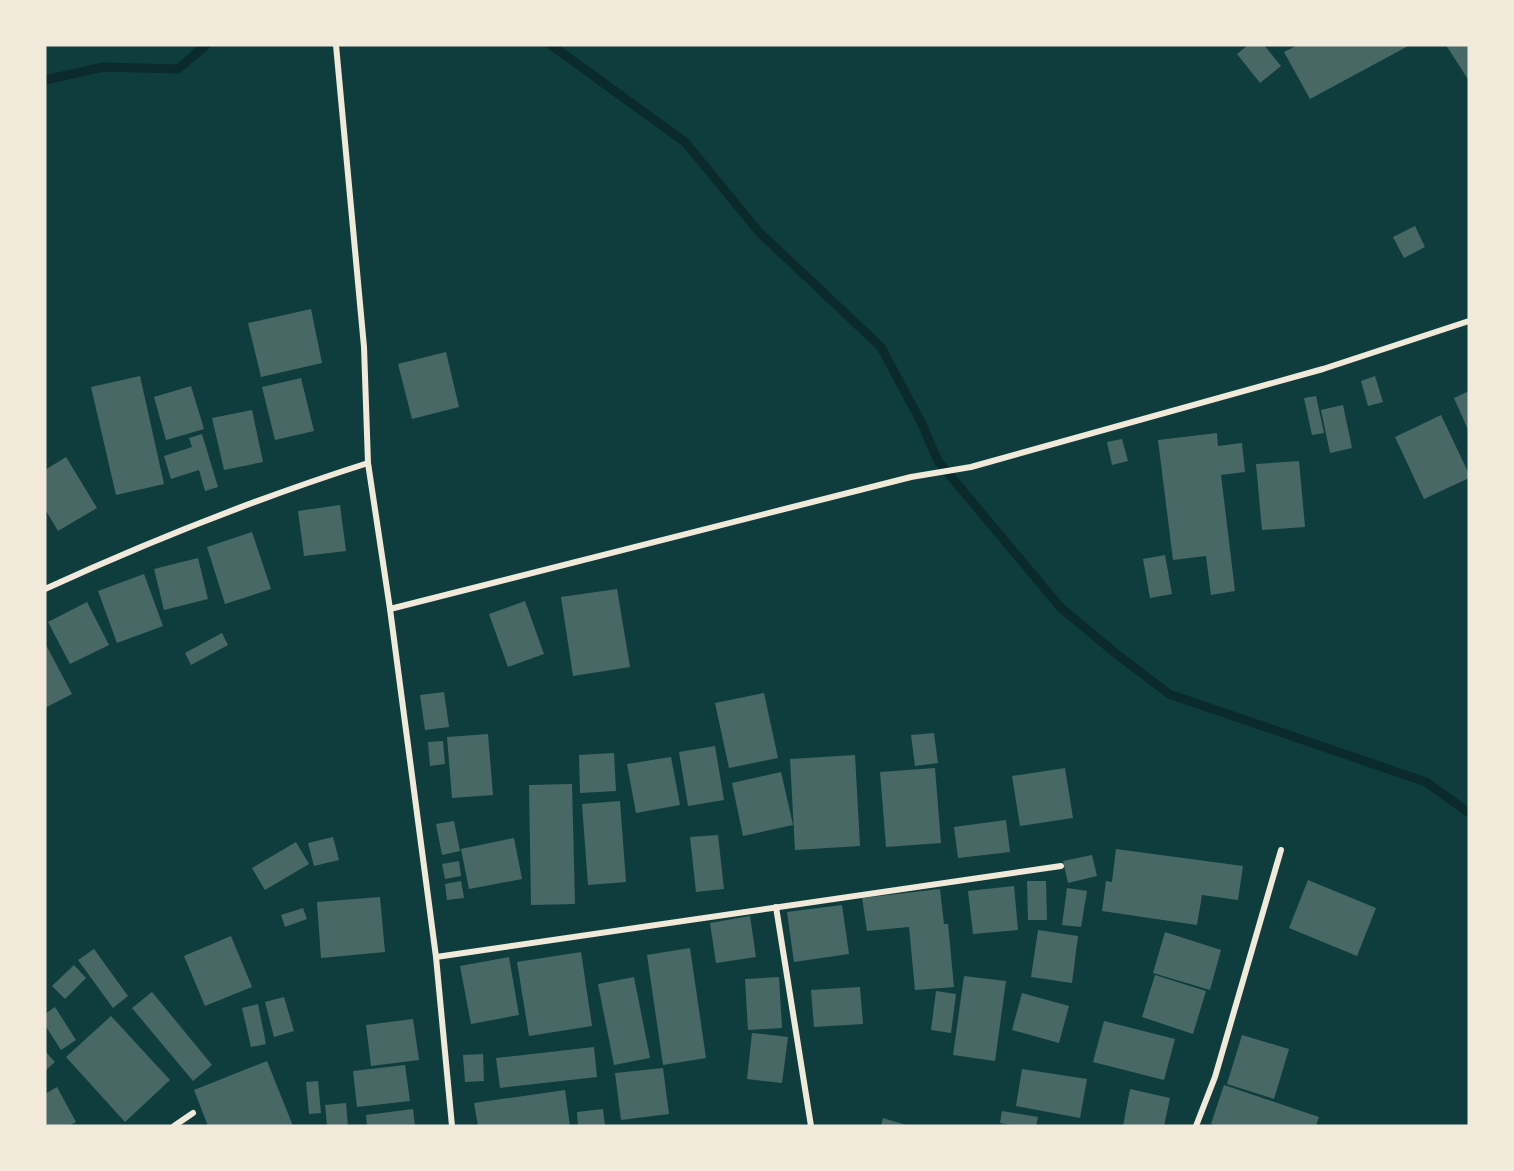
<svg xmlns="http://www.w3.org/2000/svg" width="1514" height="1171" viewBox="0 0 1514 1171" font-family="Mulish,sans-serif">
  <rect width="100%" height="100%" fill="#0f3d3e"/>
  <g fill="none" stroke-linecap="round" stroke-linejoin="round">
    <g stroke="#0a2a2b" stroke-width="9">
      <polyline points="551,45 685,142 759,232 881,347 921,422 938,461 1060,607 1114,652 1169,694 1426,782 1469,813"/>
      <polyline points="45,80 103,67 178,69 206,45"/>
    </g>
  </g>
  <g fill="#486865">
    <polygon points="1248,45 1264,45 1281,66 1260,83 1237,54"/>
    <polygon points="1298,45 1410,45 1310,99 1284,52"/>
    <polygon points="1446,45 1469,45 1469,81"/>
    <polygon points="1415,226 1425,247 1404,258 1393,237"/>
    <polygon points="311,309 322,363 261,377 248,323"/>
    <polygon points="446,352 459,407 412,419 398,364"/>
    <polygon points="140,376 164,484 116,495 91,387"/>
    <polygon points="1375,376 1383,402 1368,406 1361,381"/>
    <polygon points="301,378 314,431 275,440 262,387"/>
    <polygon points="191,386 204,429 166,440 154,397"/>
    <polygon points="1469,391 1469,432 1454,398"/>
    <polygon points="1316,396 1324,433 1312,435 1304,398"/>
    <polygon points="1343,405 1352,448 1330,453 1321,410"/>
    <polygon points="252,410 263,462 224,470 212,418"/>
    <polygon points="1441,415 1469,474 1469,478 1424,499 1395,437"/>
    <polygon points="1217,433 1218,446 1242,443 1245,472 1221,475 1235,591 1211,595 1206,556 1173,560 1158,440"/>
    <polygon points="202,434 218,487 205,491 199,470 171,479 164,456 192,447 189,438"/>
    <polygon points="1122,439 1128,461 1112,465 1107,442"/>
    <polygon points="66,457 97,508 58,531 45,509 45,470"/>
    <polygon points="1299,461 1305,527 1262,530 1256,464"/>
    <polygon points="340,505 346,551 304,556 298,511"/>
    <polygon points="252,532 271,589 225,604 207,547"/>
    <polygon points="1165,555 1172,594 1150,598 1143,559"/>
    <polygon points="198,558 208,599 164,610 154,569"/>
    <polygon points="144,574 163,626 117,643 98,591"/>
    <polygon points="617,589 630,667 573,676 561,597"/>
    <polygon points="525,601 544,654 508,667 489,614"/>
    <polygon points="87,602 109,645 70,664 48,622"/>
    <polygon points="222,633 228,645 191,665 185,653"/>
    <polygon points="45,643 72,694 45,708"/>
    <polygon points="444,692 449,727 425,730 420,695"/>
    <polygon points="764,693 778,758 729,768 715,703"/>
    <polygon points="934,733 938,763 915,766 911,735"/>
    <polygon points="488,734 493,795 452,798 447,737"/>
    <polygon points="443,741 445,764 430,766 428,742"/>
    <polygon points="715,746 724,800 688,806 679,752"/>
    <polygon points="614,753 616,791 580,793 579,755"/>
    <polygon points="855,755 860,846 795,850 790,759"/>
    <polygon points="671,757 680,805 636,813 627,764"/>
    <polygon points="935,768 941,843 886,847 880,772"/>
    <polygon points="1065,768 1073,818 1020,826 1012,776"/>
    <polygon points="781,772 793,825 743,836 732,783"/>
    <polygon points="572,784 575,904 531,905 529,785"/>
    <polygon points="620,801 626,882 588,885 582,804"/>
    <polygon points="1006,820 1010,852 958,858 954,827"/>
    <polygon points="454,821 460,851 442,855 436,824"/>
    <polygon points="718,835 724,889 696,892 690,837"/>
    <polygon points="333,837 339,860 314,866 308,843"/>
    <polygon points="514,838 522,879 469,889 461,849"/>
    <polygon points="296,842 309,864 265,890 252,868"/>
    <polygon points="1116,849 1243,866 1238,900 1202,895 1197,925 1102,911 1106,881 1112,882"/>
    <polygon points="1092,855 1097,876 1068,883 1063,861"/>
    <polygon points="459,861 461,876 445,879 442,864"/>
    <polygon points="1308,880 1376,908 1357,956 1289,928"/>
    <polygon points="461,881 464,898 447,900 445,884"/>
    <polygon points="1027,881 1046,881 1047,920 1028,920"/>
    <polygon points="1014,886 1018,930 973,934 968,891"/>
    <polygon points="1067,888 1087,891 1081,927 1062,925"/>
    <polygon points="940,889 944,924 948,924 954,987 915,990 909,927 867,931 862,898"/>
    <polygon points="380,897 385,952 321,958 317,902"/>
    <polygon points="842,905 849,954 794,962 787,912"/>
    <polygon points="303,908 307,919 285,927 281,915"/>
    <polygon points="750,916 756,957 716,963 710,923"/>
    <polygon points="1038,930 1078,936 1072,983 1031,977"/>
    <polygon points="1165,932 1221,950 1210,990 1153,973"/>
    <polygon points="231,936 252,987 205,1006 184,956"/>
    <polygon points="690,948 706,1058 663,1065 647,955"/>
    <polygon points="94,949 128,996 113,1008 78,960"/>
    <polygon points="581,952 592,1026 529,1036 517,962"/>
    <polygon points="509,957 519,1015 471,1024 460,966"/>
    <polygon points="74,965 86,978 65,999 52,986"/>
    <polygon points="1155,975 1206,991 1193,1034 1142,1017"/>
    <polygon points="964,976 1006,981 995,1061 953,1055"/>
    <polygon points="634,977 650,1058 614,1065 598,984"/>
    <polygon points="779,977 782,1028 748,1030 745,979"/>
    <polygon points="860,987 863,1024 814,1027 811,990"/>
    <polygon points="936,991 956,994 951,1033 931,1030"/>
    <polygon points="152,992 212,1065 193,1081 132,1008"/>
    <polygon points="1022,993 1069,1006 1059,1043 1012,1030"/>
    <polygon points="284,997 294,1031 274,1037 265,1002"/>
    <polygon points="258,1004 266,1044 251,1047 242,1008"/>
    <polygon points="55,1007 76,1040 61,1050 45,1025 45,1014"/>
    <polygon points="111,1016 170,1080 125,1122 66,1057"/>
    <polygon points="413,1019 419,1060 371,1066 366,1025"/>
    <polygon points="1104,1021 1175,1039 1164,1080 1093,1062"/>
    <polygon points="752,1033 788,1037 782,1083 747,1079"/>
    <polygon points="1242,1035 1289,1049 1274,1099 1227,1084"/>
    <polygon points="594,1047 597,1077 500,1088 496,1058"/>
    <polygon points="45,1051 55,1062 45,1071"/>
    <polygon points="483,1054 484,1081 465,1082 463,1055"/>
    <polygon points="267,1061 293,1126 208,1126 194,1090"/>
    <polygon points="405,1065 410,1101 357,1107 353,1071"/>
    <polygon points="663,1068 669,1114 621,1120 615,1073"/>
    <polygon points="1022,1069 1087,1079 1080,1118 1016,1106"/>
    <polygon points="318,1081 321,1113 309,1114 306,1082"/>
    <polygon points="1224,1085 1319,1117 1316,1126 1218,1126 1211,1124"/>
    <polygon points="57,1087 76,1122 69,1126 45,1126 45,1094"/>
    <polygon points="1130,1089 1170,1098 1164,1126 1123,1126"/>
    <polygon points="565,1090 570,1126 478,1126 474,1103"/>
    <polygon points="346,1103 348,1126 327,1126 325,1105"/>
    <polygon points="413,1109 415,1126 367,1126 366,1115"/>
    <polygon points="603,1109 605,1126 578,1126 577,1112"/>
    <polygon points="1002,1111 1038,1117 1036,1126 1015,1126 1000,1123"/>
    <polygon points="883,1118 906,1125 906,1126 881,1126"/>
  </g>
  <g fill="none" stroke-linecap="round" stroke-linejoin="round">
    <g stroke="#f1e9da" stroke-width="6">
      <polyline points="336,45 364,347 368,463 390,609 436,957 452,1126"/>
      <path d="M45,589C150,541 258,498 368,463"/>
      <polyline points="390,609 911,477 971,467 1323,369 1469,321"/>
      <polyline points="776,907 811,1126"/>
      <polyline points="436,957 1061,866"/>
      <polyline points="174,1126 193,1113"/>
      <polyline points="1196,1126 1215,1077 1281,850"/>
    </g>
  </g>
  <rect width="1514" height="1171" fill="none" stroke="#f1e9da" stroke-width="93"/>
</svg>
